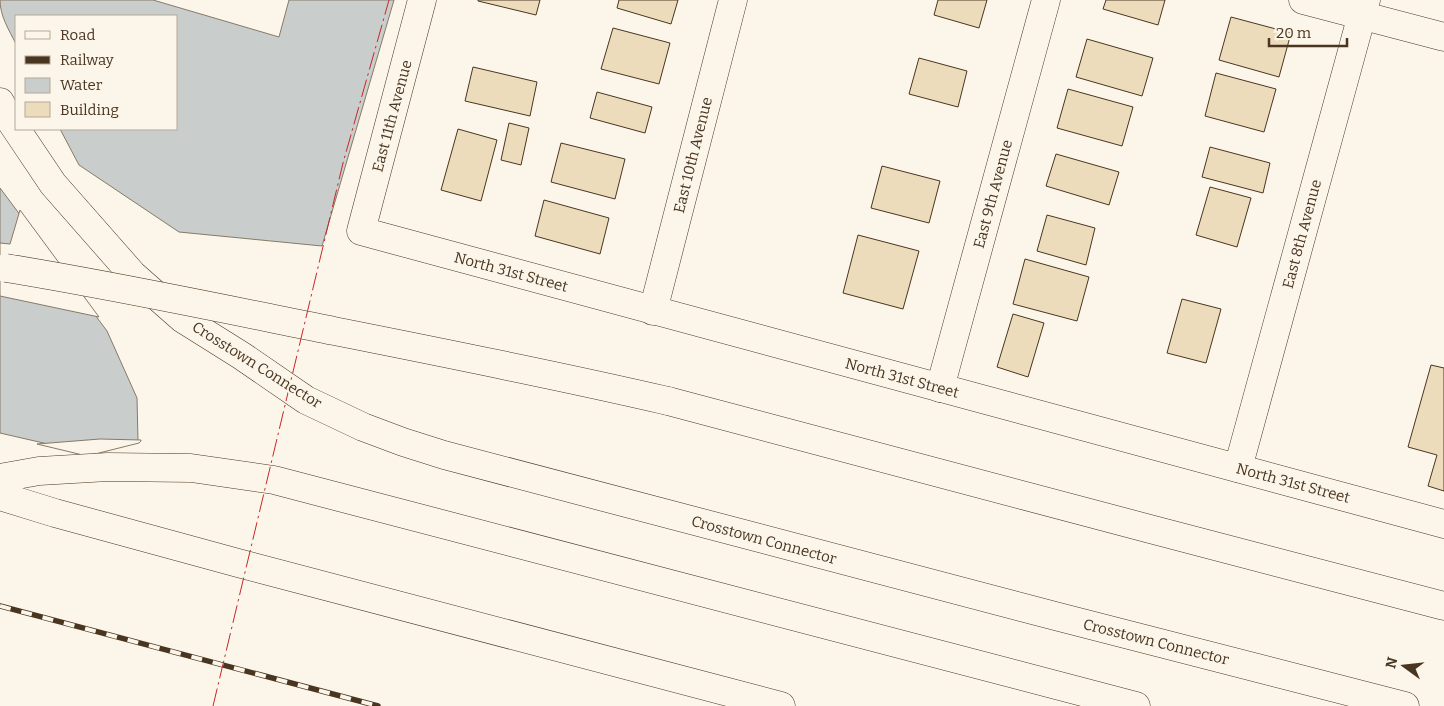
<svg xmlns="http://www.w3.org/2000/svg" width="1444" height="706" viewBox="0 0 1444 706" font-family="Bitter,serif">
  <rect width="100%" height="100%" fill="#fbf6e9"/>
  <g fill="#c9cecd" stroke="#887966">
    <path d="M0,0H153L279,37L289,0H394L322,246L179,232L79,165L60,129H176V16H16V44C9,30 0,16 0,0Z"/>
    <polygon points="0,188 107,331 137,398 138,441 87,453 0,433"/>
  </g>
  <g fill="#fbf6e9" stroke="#887966">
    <polygon points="20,210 99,317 0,296 0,243 10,244"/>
    <polygon points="100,439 141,440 141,441 139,443 87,456 37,444"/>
  </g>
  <g fill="#ecdcbc" stroke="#4a3520">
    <polygon points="478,0 540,0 536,15 478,1"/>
    <polygon points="619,0 678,0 671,24 617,8"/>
    <polygon points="938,0 987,0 979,28 934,15"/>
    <polygon points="1106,0 1165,0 1158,25 1103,9"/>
    <polygon points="1231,17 1291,33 1279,77 1219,60"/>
    <polygon points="613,28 670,43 659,84 601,69"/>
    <polygon points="1087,39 1153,58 1142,96 1076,77"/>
    <polygon points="919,58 967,71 958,107 909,94"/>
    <polygon points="473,67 537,82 530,116 465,101"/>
    <polygon points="1216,73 1276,89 1264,132 1205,116"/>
    <polygon points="1068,89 1133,107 1122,146 1057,128"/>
    <polygon points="597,92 652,107 645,133 590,118"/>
    <polygon points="509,123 529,128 521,165 501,160"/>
    <polygon points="458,129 497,140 481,201 441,190"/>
    <polygon points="561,143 625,159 615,199 551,182"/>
    <polygon points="1210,147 1270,163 1263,193 1202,177"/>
    <polygon points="1056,154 1119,172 1109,205 1046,186"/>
    <polygon points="882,166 940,181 929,223 871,208"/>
    <polygon points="1210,187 1251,198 1237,247 1196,235"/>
    <polygon points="544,200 609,218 600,254 535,236"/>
    <polygon points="1047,215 1095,228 1086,265 1037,251"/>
    <polygon points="858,235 919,251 903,309 843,293"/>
    <polygon points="1025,259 1089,277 1077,321 1013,304"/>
    <polygon points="1182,299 1221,309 1206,363 1167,353"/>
    <polygon points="1013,314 1044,323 1028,377 997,367"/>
    <polygon points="1431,365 1444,368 1444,491 1428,486 1437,455 1408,447"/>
  </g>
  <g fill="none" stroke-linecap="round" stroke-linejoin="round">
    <g stroke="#4a3520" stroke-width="29">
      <g id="minor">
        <polyline points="422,0 361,231 1444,524"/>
        <polyline points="1303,0 1444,37"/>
        <polyline points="653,311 733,0"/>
        <polyline points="940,388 1046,0"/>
        <polyline points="1238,468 1366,0"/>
      </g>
    </g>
    <g stroke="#4a3520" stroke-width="29">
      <g id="highway">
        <polyline points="0,102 10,120 53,184 133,275 183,319 242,356 306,400 363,427 403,442 444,455 1059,617 1405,706"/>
        <polyline points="668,401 1150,529 1444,606"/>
        <polyline points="0,478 39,471 108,467 191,468 274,480 1136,706"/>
        <polyline points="0,496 55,513 238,563 781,706"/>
      </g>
    </g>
    <use href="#minor" stroke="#fbf6e9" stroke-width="28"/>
    <use href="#highway" stroke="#fbf6e9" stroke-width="28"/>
    <g stroke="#4a3520" stroke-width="5.5">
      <polyline id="rail" points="0,606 378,706"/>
    </g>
    <use href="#rail" stroke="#fbf6e9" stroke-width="4" stroke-dasharray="11" stroke-linecap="butt"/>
    <g stroke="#4a3520" stroke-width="29" stroke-linecap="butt">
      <path id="highway-bridge" d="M6,268C111,285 215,307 319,328C435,351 552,374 668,401"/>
    </g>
    <use href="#highway-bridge" stroke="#fbf6e9" stroke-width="28"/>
    <polyline stroke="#c62828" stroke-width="1" stroke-dasharray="18 4 2.5 4" stroke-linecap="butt" points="213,706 343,163 389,0"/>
  </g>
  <g text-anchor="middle" stroke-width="4" stroke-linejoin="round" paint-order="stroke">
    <g font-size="15" fill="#4a3520" stroke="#fbf6e9">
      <text transform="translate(392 116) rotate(-75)" y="5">East 11th Avenue</text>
      <text transform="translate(693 155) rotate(-76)" y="5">East 10th Avenue</text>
      <text transform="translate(993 194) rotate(-75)" y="5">East 9th Avenue</text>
      <text transform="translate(1302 234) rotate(-75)" y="5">East 8th Avenue</text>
      <text transform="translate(511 272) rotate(15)" y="5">North 31st Street</text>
      <text transform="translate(257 365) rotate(32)" y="5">Crosstown Connector</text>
      <text transform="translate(902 378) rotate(15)" y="5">North 31st Street</text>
      <text transform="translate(1293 483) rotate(15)" y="5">North 31st Street</text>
      <text transform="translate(764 540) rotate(15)" y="5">Crosstown Connector</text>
      <text transform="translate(1156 642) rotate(14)" y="5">Crosstown Connector</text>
    </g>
  </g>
  <rect x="15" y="15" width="162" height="115" fill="#fbf6e9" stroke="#b4a999"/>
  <rect x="25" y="31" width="25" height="8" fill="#fbf6e9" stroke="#b4a999"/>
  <text x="60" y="40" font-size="15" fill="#4a3520">Road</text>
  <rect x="25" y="56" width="25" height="8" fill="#4a3520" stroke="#b4a999"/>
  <text x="60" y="65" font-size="15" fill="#4a3520">Railway</text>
  <rect x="25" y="78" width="25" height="15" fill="#c9cecd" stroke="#b4a999"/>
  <text x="60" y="90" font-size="15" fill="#4a3520">Water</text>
  <rect x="25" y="102" width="25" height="15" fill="#ecdcbc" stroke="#b4a999"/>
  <text x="60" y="115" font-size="15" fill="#4a3520">Building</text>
  <g transform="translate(1404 666) rotate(285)" stroke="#fbf6e9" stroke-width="4" paint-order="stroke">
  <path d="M0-4L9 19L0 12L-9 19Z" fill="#4a3520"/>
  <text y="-8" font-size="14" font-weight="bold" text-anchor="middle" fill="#4a3520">N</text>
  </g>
  <path d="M1269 38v8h78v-8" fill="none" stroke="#4a3520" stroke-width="2.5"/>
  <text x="1276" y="38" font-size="15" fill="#4a3520" stroke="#fbf6e9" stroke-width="4" paint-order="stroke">20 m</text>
</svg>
